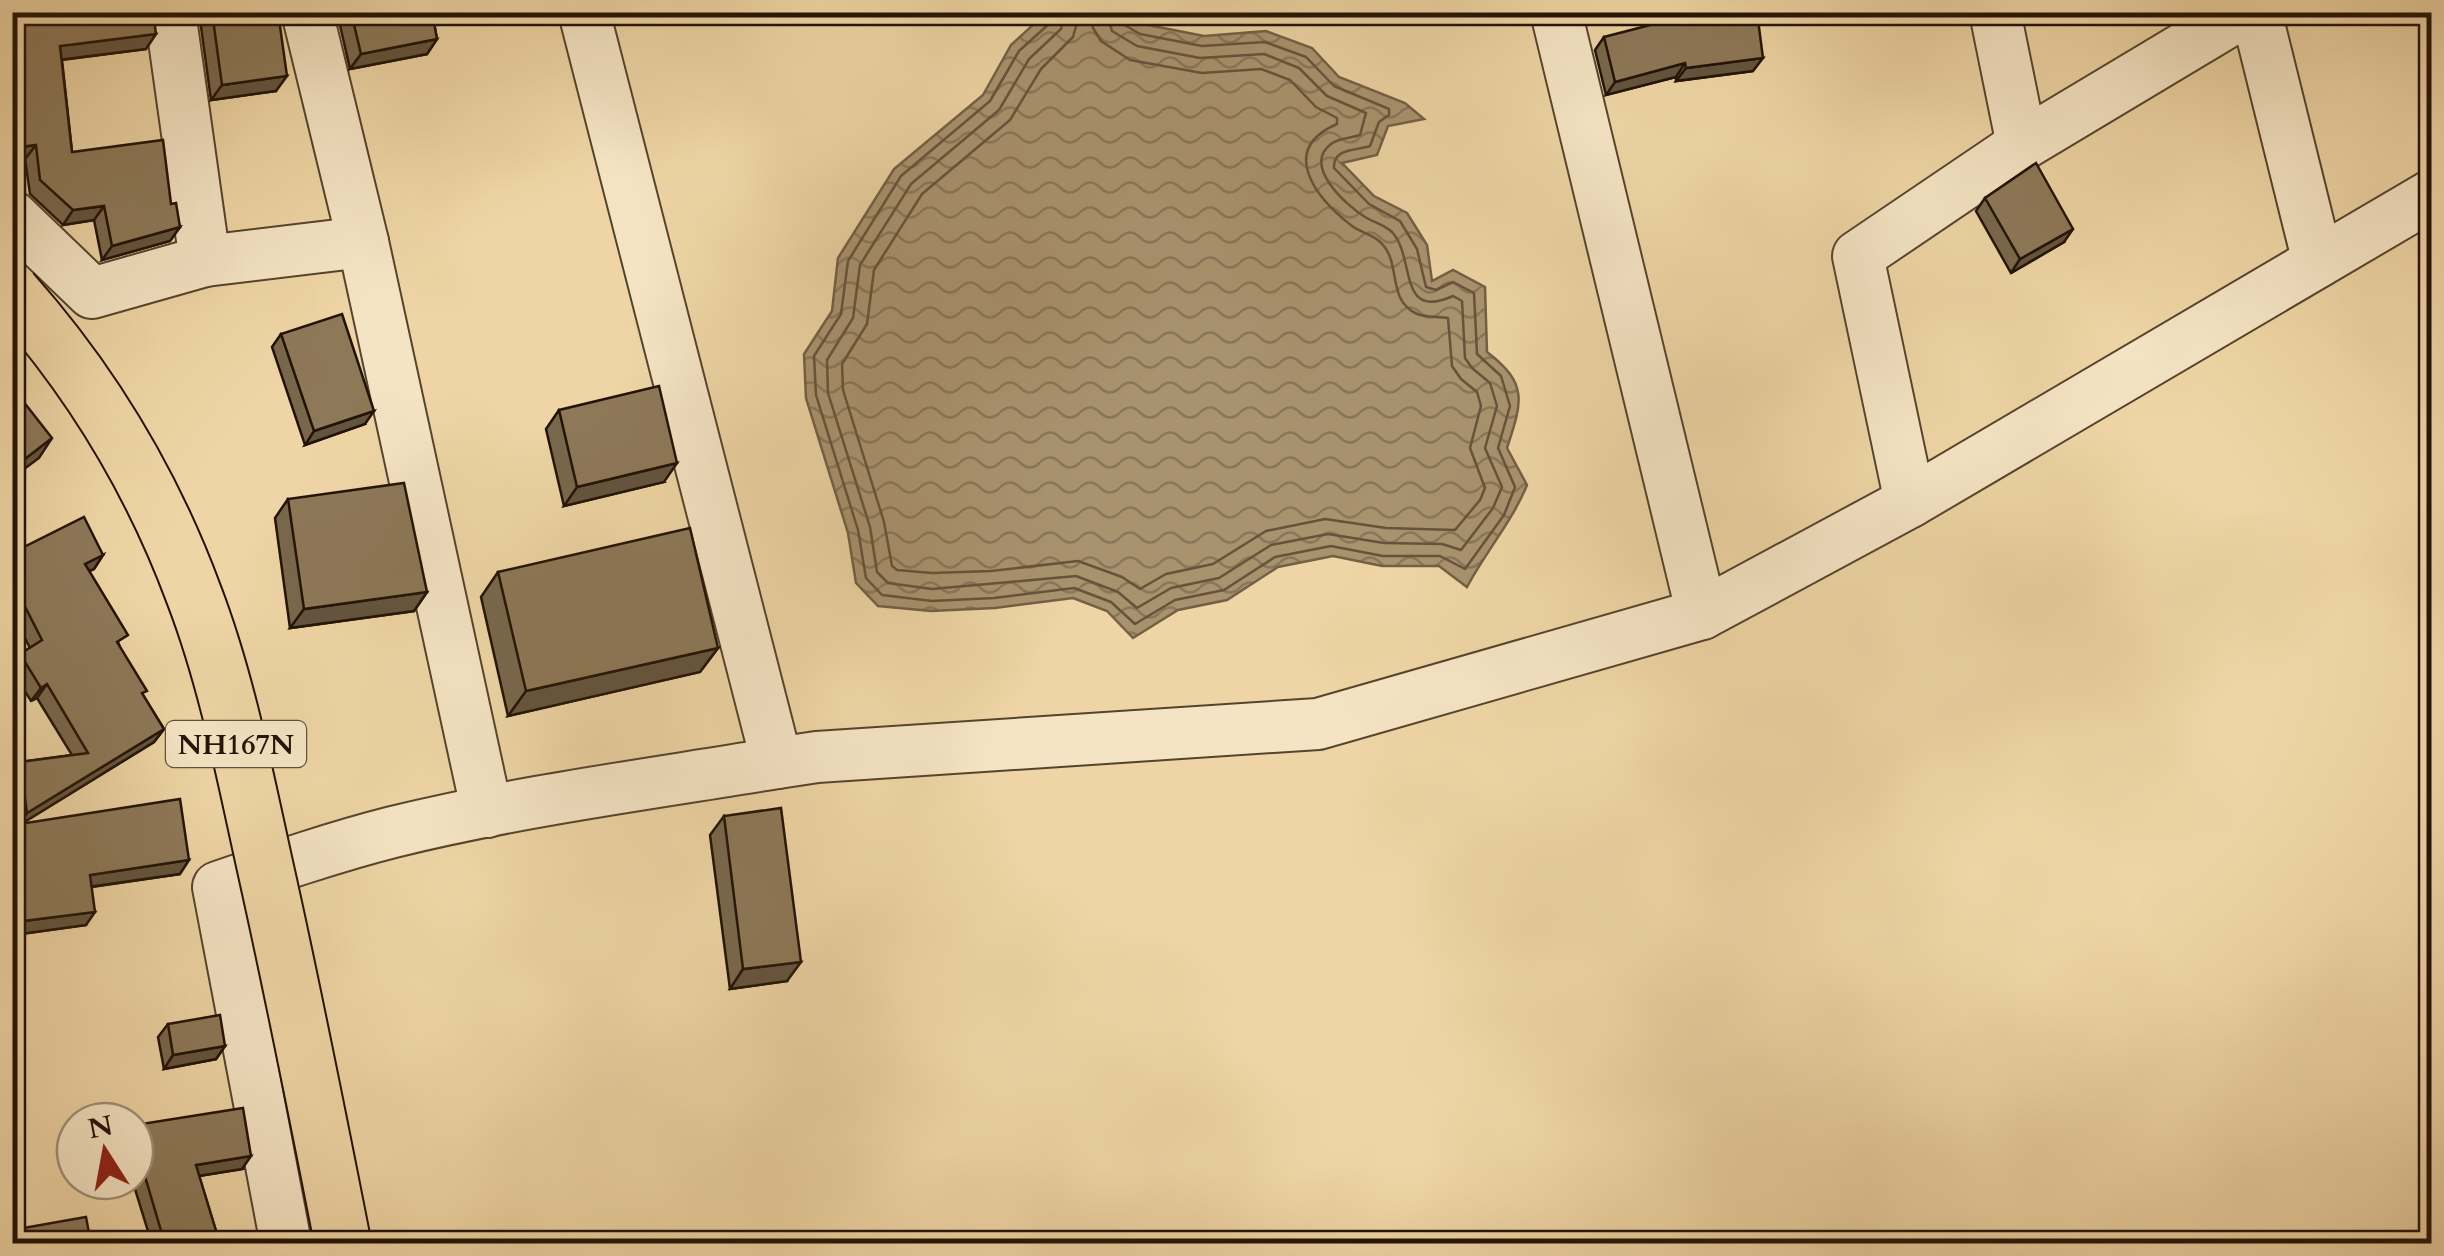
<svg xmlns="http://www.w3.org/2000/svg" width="2444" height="1256" viewBox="0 0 2444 1256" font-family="Cardo,serif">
  <defs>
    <pattern id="water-waves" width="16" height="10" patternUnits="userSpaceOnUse" patternTransform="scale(2.5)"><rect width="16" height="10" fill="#a9936f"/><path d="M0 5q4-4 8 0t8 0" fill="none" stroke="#897759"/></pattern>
  </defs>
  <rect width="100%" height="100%" fill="#efd5a5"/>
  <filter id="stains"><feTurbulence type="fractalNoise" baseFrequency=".002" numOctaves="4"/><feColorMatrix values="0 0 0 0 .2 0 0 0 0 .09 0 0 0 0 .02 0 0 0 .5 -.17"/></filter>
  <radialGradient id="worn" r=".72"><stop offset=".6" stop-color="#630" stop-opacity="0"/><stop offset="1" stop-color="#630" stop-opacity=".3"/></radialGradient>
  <path fill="url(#water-waves)" stroke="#736045" stroke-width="2.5" d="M1046,13H1122L1143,24L1204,36L1266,31L1312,48L1339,77L1405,103L1424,119L1388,126L1377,155L1342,163L1374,196L1407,213L1427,245L1432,281L1453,270L1485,287L1487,352C1529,384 1522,402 1507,448L1527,485C1512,522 1486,551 1467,587L1439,566H1382L1333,556L1278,567L1227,600L1178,610L1133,638L1107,611L1073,598L995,608L931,611L878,606L856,583L848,533L806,398L804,354L832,311L838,258L894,169L983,95L1011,45Z"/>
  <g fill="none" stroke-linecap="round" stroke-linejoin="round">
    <g stroke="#66533a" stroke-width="2.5">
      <path d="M1052,12L1050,23L1019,51L990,101L901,176L848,261L841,314L814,356L816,395L858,530L866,578L882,595L932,601L994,598L1074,588L1111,602L1135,624L1175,600L1224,590L1275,557L1331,546L1383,556H1440L1465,569L1504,515L1515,487L1498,448L1510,406L1501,376L1477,354L1474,293L1453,282L1436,290L1426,287L1417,249L1400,221L1369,204L1334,168C1333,148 1355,151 1370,146L1379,122L1389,115V109L1334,86L1306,57L1265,42L1202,46L1140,34L1123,24L1119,12"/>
      <path d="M1065,12L1061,29L1029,59L999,110L911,184L860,265L853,318L827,360L828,393L870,527L877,572L888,583L932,589L1076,576L1118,592L1137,608L1171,588L1219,578L1271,545L1328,534L1384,543L1442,544L1461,550L1493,508L1502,487L1485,448L1497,406L1490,383L1472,368L1465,358L1462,301L1453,296C1397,321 1416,258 1392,232C1385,225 1373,222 1365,217C1346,205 1302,166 1331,144C1338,138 1351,138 1360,135L1366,113L1327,96L1299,68L1264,54L1200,58L1137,46L1112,31L1106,12"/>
      <path d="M1080,12L1073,37L1041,69L1010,120L922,194L874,270L867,324L842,364L843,390L884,522L892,566L897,570L932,573L991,571L1078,561L1122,577L1140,589L1166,574L1213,564L1266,531L1325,519L1386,528L1455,530L1480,500L1485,488L1470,448L1481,406L1477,392L1461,379L1452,366L1448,318C1438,316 1427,318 1417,314C1385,299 1403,261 1379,241C1371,234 1360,232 1352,226C1317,199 1277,150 1337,124V118L1316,107L1290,80L1261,69L1202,73L1130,60L1101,41L1093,28L1091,12"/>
    </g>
    <g stroke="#55442d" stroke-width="54">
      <g id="minor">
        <polyline points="584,12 777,763"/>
        <polyline points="1556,12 1702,614"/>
        <polyline points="1995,12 2022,145 2244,12"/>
        <polyline points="2256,12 2318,262"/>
        <polyline points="12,216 92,293 205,261 170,12"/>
        <polyline points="363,242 487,812"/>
        <polyline points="205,261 363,242 307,12"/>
        <polyline points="1910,502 1858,256 2022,145"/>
        <path d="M286,1244L218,887C276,867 334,847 393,832C519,801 650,784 777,763L817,757L1318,724L1702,614L1910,502L2432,195"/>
      </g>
    </g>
    <use href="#minor" stroke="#f5e4c4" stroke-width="50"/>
    <g stroke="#221305" stroke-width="59" stroke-linecap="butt">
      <path id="highway-bridge" d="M12,292C91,381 153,484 194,595C227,681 245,776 265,866C293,991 318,1117 343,1244"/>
    </g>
    <use href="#highway-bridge" stroke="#efd5a5" stroke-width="55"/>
  </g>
  <g fill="#79674c" stroke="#221305" stroke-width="2.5">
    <polygon points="12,12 146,49 62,60 72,152 171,204 180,227 170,241 102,260 94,220 63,225 30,194 25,159"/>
    <polygon points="199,12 283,12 279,19 276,91 211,100"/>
    <polygon points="337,12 432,12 437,39 427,54 350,69"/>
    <polygon points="1604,37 1753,71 1676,81 1676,77 1606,95 1595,50"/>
    <polygon points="1985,198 2064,242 2011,273 1976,211"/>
    <polygon points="281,334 365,424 305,445 272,347"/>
    <polygon points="559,410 664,482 564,506 546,429"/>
    <polygon points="288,499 427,592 414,611 290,628 275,518"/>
    <polygon points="12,553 103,555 94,569 89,571 120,647 143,696 164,729 154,742 21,824 180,874 92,887 86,925 13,935 12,827 17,825 12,788 12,773 20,762 72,755 37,698 31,701 12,671 12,664 20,654 30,648 12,613"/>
    <polygon points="498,572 718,648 700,672 508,716 481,597"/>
    <polygon points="724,816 787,981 730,989 710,835"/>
    <polygon points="168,1024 225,1046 216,1059 164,1069 158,1037"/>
    <polygon points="135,1125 242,1169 199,1176 220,1244 152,1244 134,1186 109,1191 108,1181 135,1181"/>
  </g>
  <g fill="#63543e" stroke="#221305" stroke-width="2.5">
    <polygon points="156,34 146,49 50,61 60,46"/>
    <polygon points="437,39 427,54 350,69 361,54"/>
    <polygon points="1763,58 1753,71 1676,81 1686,68"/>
    <polygon points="1685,63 1676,77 1606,95 1615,82"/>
    <polygon points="287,76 276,91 211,100 222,85"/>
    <polygon points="36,145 25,159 12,161 12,148"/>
    <polygon points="104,206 94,220 63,225 73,210"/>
    <polygon points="180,227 170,241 102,260 112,246"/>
    <polygon points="2073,229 2064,242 2011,273 2020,259"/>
    <polygon points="374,411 365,424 305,445 314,431"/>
    <polygon points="52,438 39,458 12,478 12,469"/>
    <polygon points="677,463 664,482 564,506 577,487"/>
    <polygon points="103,555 94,569 75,578 85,564"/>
    <polygon points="427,592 414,611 290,628 304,609"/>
    <polygon points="718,648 700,672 508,716 526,691"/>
    <polygon points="47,684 37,698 31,701 41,688"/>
    <polygon points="164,729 154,742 18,826 27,813"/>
    <polygon points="189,860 180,874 81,888 90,875"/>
    <polygon points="95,912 86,925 13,935 23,921"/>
    <polygon points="801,962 787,981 730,989 743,969"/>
    <polygon points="225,1046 216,1059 164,1069 173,1055"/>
    <polygon points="251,1156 242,1169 186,1178 196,1165"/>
    <polygon points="144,1173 134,1186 109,1191 116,1181 135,1181 135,1174"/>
  </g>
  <g fill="#8d7858" stroke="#221305" stroke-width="2.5">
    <polygon points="12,12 153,12 156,34 60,46 72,152 163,140 171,204 176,203 180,227 112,246 104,206 73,210 40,180 36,145 12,148"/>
    <polygon points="212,12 278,12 287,76 222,85"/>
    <polygon points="351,12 432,12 437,39 361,54"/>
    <polygon points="1733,12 1757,12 1763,58 1686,68 1685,63 1615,82 1604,37 1654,24"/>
    <polygon points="2036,163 2073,229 2020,259 1985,198"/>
    <polygon points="342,314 374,411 314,431 281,334"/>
    <polygon points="659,386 677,463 577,487 559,410"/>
    <polygon points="12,387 52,438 12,469"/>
    <polygon points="404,483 427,592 304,609 288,499"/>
    <polygon points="84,517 103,555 85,564 128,635 117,642 147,691 142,693 164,729 27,813 20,762 88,753 47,684 41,688 20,654 42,640 12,581 12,553"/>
    <polygon points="690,528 718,648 526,691 498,572"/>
    <polygon points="180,799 189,860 90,875 95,912 23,921 15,866 21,866 13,825"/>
    <polygon points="781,808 801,962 743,969 724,816"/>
    <polygon points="220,1015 225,1046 173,1055 168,1024"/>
    <polygon points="243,1108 251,1156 196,1165 220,1244 165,1244 144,1173 135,1174 135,1125"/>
    <polygon points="86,1217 91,1244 12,1244 12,1230"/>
  </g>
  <g text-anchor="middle" stroke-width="8" stroke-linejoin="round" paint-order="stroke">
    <rect fill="#f5e4c4" stroke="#61523e" stroke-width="2.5" x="166" y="721" width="140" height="46" rx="8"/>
    <g font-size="28" font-weight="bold" fill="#221305">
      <text x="236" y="754">NH167N</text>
    </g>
  </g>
  <rect width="2444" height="1256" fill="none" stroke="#efd5a5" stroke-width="50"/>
  <rect x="15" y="15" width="2414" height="1226" fill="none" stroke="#221305" stroke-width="5"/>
  <rect x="25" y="25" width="2394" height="1206" fill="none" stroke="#221305" stroke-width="2.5"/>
  <g transform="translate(105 1151) rotate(349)"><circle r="48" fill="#f5e4c4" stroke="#a19078" stroke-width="2.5"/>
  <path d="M0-8L18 38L0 25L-18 38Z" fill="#8f2418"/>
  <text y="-15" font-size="28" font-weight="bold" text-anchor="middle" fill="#221305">N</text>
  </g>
  <rect width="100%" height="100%" filter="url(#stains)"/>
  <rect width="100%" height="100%" fill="url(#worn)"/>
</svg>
